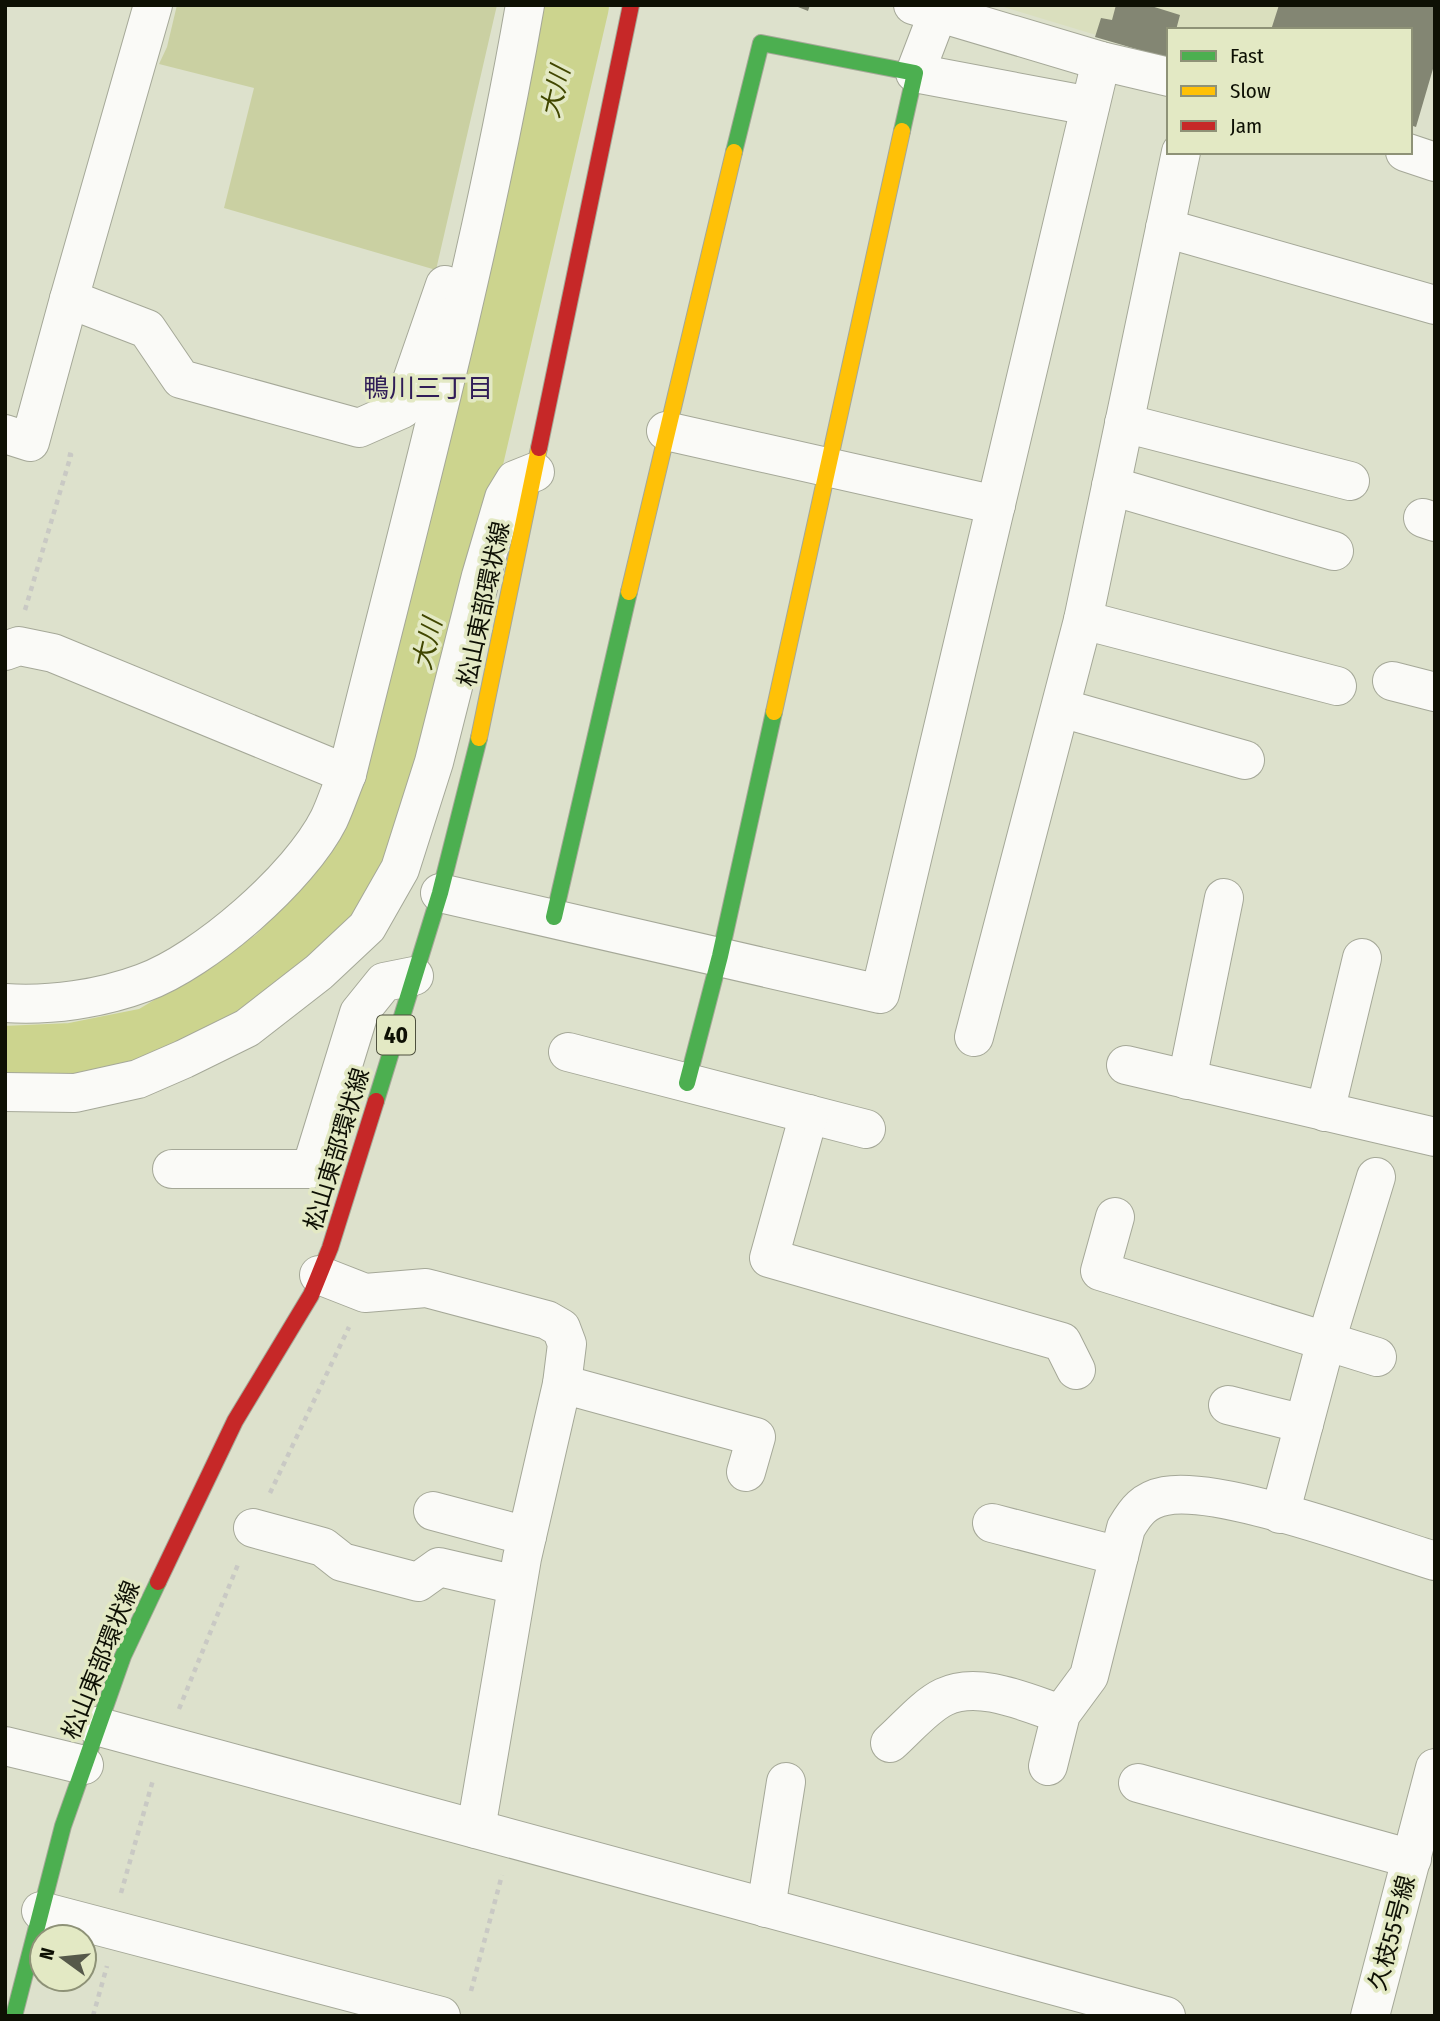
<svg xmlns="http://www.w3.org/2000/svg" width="1440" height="2021" viewBox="0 0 1440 2021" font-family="'Fira Sans Condensed','Noto Sans JP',sans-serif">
  <rect width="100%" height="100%" fill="#dde1cc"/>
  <polygon fill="#dadfbe" points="997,5 1435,5 1410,30 1169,30 1169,57"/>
  <polygon fill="#cad0a2" points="177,5 497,5 436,270 224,208 254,88 159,64 167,47"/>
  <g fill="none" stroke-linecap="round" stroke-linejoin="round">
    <polyline stroke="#ccd48e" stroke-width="68" points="5,1060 72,1057 152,1041 227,996 279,960 344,893 390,801 575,5"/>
  </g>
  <g fill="#838673">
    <polygon points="793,5 810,5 808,11"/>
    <polygon points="1116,5 1148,5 1180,15 1176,30 1169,30 1167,58 1095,37 1101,18 1112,20"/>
    <polygon points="1279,5 1435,5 1435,62 1416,127 1410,125 1410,30 1271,30"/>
  </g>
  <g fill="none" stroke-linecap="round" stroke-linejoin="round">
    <g stroke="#a5a898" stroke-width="40">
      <g id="street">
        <polyline points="153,5 69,299 147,329 181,379 359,428 402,409 445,285"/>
        <polyline points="913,5 1101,61 1169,77"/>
        <polyline points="938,13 915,73 1090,106"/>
        <polyline points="1405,152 1435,162"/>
        <polyline points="1165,228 1435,305"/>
        <polyline points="1124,423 1350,481"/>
        <polyline points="666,431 996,505"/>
        <polyline points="5,434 30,442 69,299"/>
        <polyline points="1111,486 1334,551"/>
        <polyline points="1423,518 1435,522"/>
        <polyline points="1083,620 1337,686"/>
        <polyline points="5,651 19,646 53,653 347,774"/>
        <polyline points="1392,681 1435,692"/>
        <polyline points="1061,708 1245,760"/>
        <polyline points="440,893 880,994 1101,61"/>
        <path d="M5,1003C50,1006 100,999 143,983C204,961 300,877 329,819C336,804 341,788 347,774C410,519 480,264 525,5"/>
        <polyline points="974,1037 1083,620 1181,152"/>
        <polyline points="568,1052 866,1129"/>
        <polyline points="1126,1065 1435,1137"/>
        <polyline points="1187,1080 1224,898"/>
        <polyline points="5,1092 75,1093 138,1079 184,1059 247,1028 319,972 367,927 400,869 434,762 481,576 504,498 515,480 535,472"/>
        <polyline points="1325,1112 1362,958"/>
        <polyline points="809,1114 769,1258 1062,1342 1076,1370"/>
        <polyline points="172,1169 311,1169 359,1013 384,982 414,976"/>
        <polyline points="1115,1217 1100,1271 1377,1357"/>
        <polyline points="319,1275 365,1293 426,1288 547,1320 561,1328 567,1344 562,1384 522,1558 476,1829"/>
        <polyline points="562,1384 756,1437 746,1472"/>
        <polyline points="1228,1405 1304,1424"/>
        <polyline points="433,1511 527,1536"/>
        <polyline points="1280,1514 1326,1341 1376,1177"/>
        <polyline points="992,1523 1119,1556"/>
        <polyline points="253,1528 323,1547 342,1562 418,1582 439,1567 517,1585"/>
        <polyline points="96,1726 1166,2016"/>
        <path d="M890,1743C906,1729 925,1706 944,1697C979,1680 1027,1703 1061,1714"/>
        <polyline points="5,1746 84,1765"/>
        <path d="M1048,1766L1061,1714L1089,1676L1126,1528C1136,1511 1144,1500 1165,1496C1220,1485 1375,1543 1435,1561"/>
        <polyline points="1138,1783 1412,1859"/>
        <polyline points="766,1908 786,1782"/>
        <polyline points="41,1911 441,2016"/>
        <polyline points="1370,2016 1435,1768"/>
      </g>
    </g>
    <g stroke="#a5a898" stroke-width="18">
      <g id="fast">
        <polyline points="734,152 761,43 915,73 902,131"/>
        <polyline points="554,917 629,592"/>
        <polyline points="687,1083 720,956 774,712"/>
        <polyline points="376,1101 440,893 479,738"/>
        <polyline points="14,2016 63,1826 123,1656 158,1582"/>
      </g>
    </g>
    <g stroke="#a5a898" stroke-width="18">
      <g id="slow">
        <polyline points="629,592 734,152"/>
        <polyline points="774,712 902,131"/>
        <polyline points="479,738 539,448"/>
      </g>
    </g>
    <g stroke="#a5a898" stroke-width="18">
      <g id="jam">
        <polyline points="539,448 631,5"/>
        <polyline points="158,1582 235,1421 311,1295 330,1248 376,1101"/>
      </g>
    </g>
    <g stroke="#c9c9c4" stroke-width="4.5" stroke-dasharray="5 5" stroke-linecap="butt">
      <polyline points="25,610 71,455 67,454"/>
      <polyline points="270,1493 349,1327"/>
      <polyline points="179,1709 239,1562"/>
      <polyline points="121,1893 153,1780"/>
      <polyline points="471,1991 502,1875"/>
      <polyline points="93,2016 107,1966"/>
    </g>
    <use href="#street" stroke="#fafaf7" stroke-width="38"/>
    <use href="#fast" stroke="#4caf50" stroke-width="16"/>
    <use href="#slow" stroke="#ffc107" stroke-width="16"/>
    <use href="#jam" stroke="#c62828" stroke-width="16"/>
  </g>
  <g text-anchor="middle" stroke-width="7" stroke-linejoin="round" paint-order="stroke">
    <rect fill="#e3e9c4" stroke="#4e513e" stroke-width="2" x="377" y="1015.5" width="38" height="39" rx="5"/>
    <g font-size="23" font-weight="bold" fill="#0e1004">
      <text x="396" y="1043">40</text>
    </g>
    <g font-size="24" fill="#0e1004" stroke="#e3e9c4">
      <text transform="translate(484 604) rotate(-78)" y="8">松山東部環状線</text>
      <text transform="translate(337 1149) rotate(-73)" y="8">松山東部環状線</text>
      <text transform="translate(101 1660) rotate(-68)" y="8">松山東部環状線</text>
      <text transform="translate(1392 1933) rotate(-75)" y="8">久枝55号線</text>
    </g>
    <g font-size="26" font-style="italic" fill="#414700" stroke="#e3e9c4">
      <text transform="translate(555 92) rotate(-77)" y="9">大川</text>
      <text transform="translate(427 644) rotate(-77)" y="9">大川</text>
    </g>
    <g font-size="26" fill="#301d57" stroke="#e3e9c4">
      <text x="428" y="397">鴨川三丁目</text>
    </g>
  </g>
  <rect width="1440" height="2021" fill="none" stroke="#0e1004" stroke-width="14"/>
  <rect x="1167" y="28" width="245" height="126" fill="#e3e9c4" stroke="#8e9277" stroke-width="2"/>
  <rect x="1181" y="51" width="35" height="10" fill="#4caf50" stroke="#8e9277" stroke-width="2"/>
  <text x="1230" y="63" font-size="21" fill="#0e1004">Fast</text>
  <rect x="1181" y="86" width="35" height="10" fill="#ffc107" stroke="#8e9277" stroke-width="2"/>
  <text x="1230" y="98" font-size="21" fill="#0e1004">Slow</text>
  <rect x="1181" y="121" width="35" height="10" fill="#c62828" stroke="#8e9277" stroke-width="2"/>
  <text x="1230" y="133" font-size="21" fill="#0e1004">Jam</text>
  <g transform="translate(63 1958) rotate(285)"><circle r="33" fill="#e3e9c4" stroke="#8e9277" stroke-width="2"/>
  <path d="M0-5L12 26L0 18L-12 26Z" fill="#56594a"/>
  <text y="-10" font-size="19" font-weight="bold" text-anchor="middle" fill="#0e1004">N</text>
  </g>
</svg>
